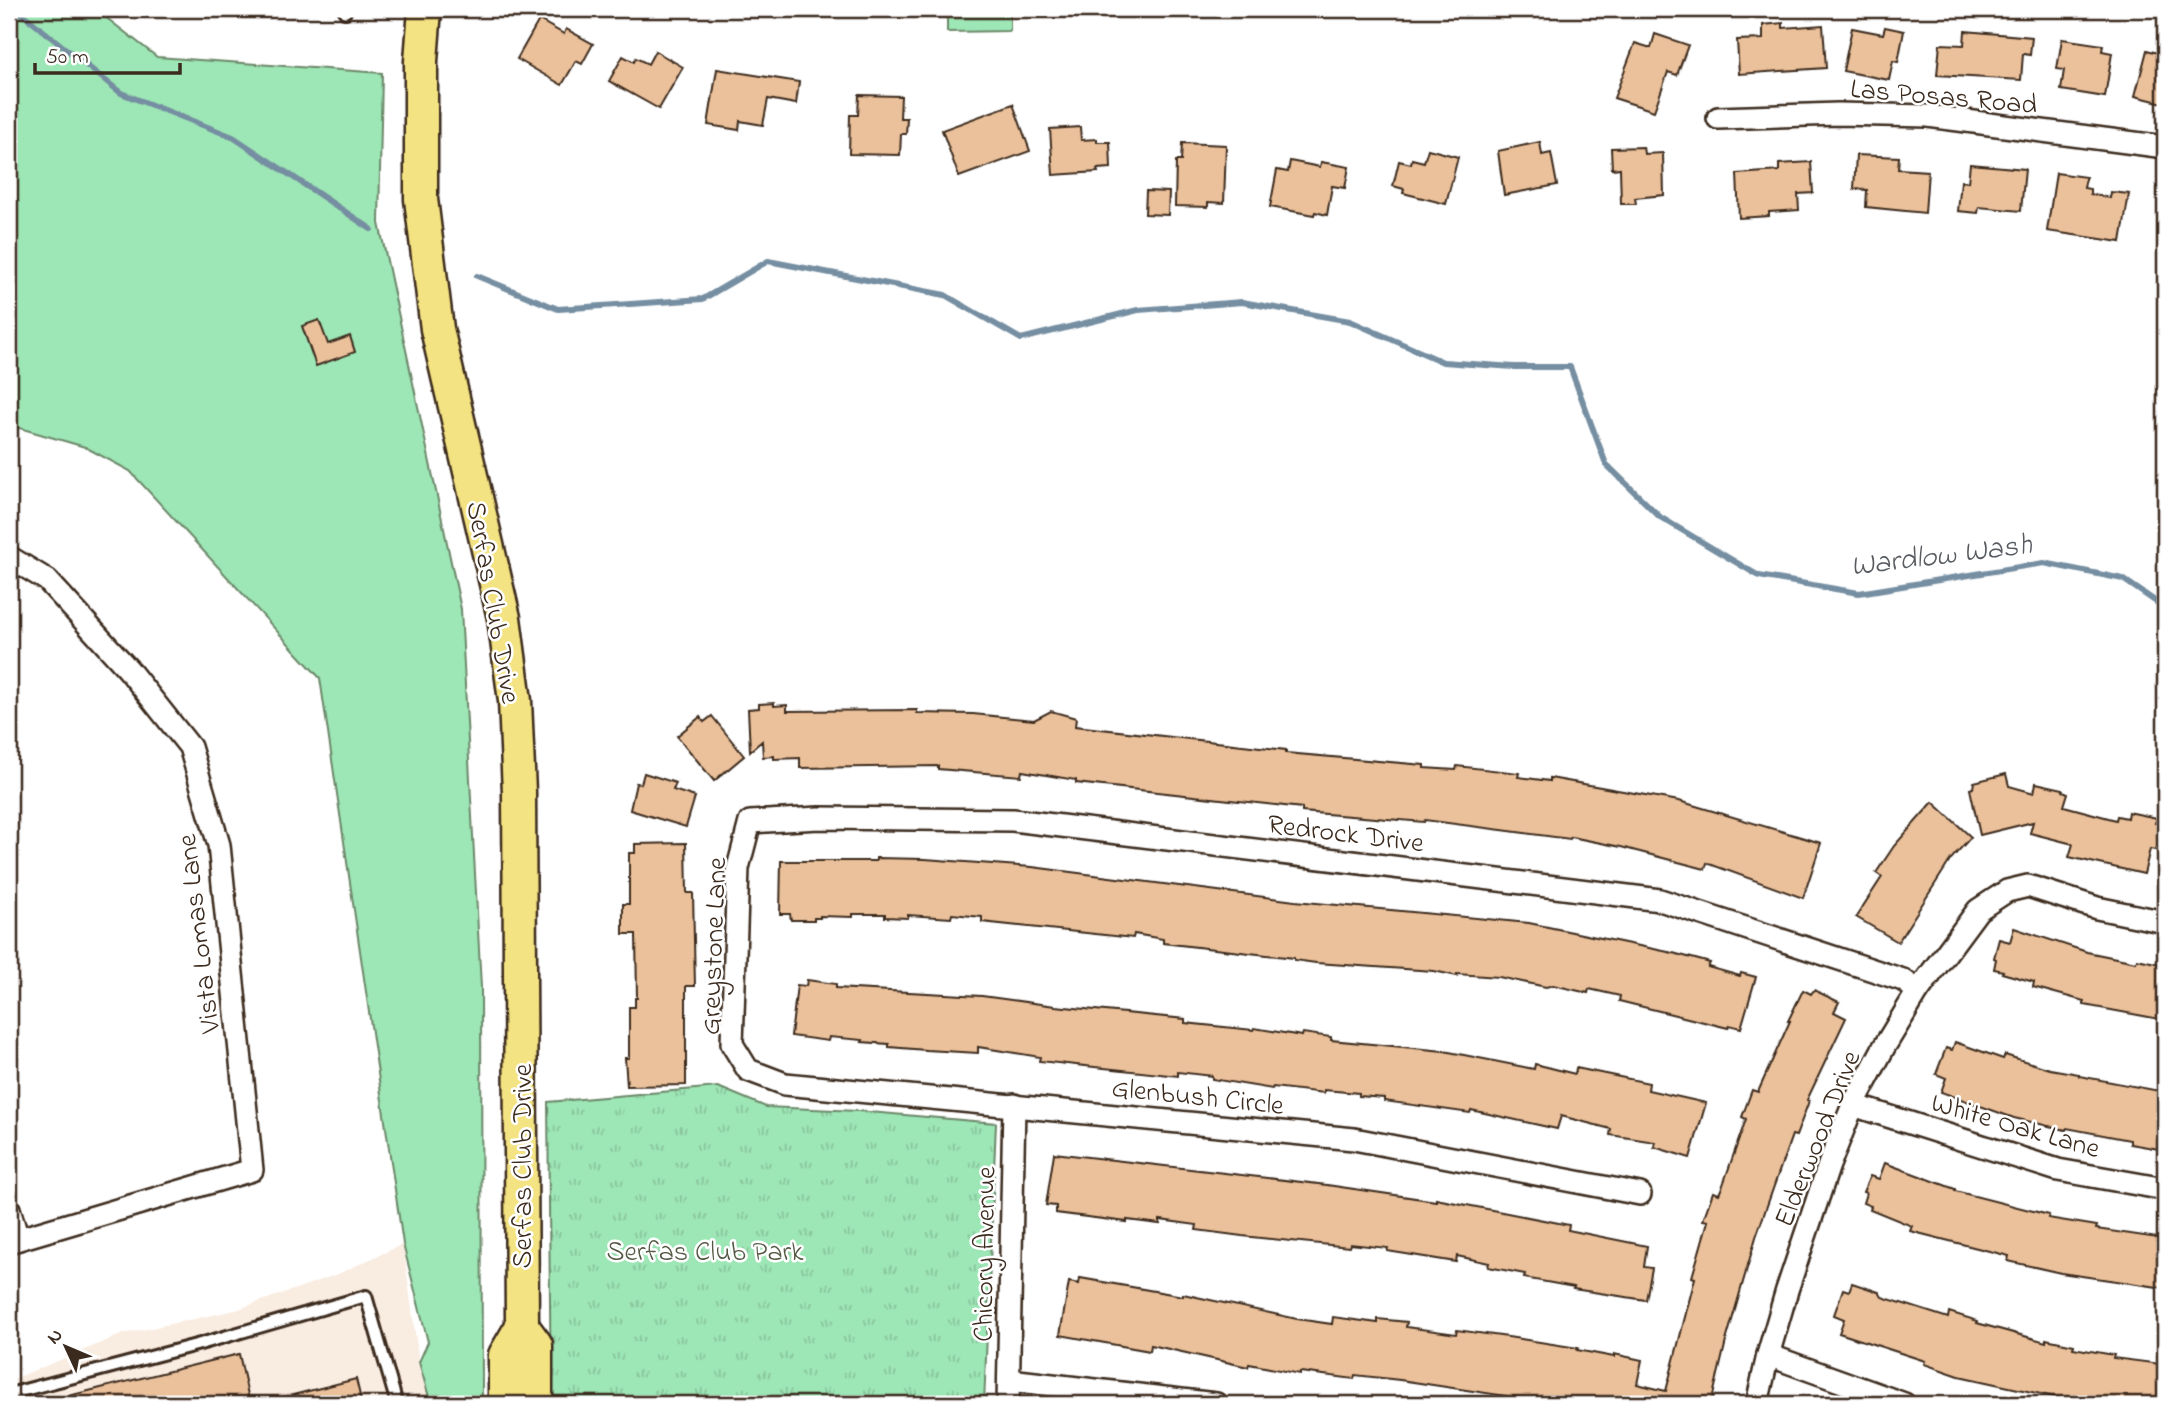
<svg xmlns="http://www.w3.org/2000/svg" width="2174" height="1413" viewBox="0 0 2174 1413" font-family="'Indie Flower',sans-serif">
  <defs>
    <pattern id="park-tufts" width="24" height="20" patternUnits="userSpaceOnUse" patternTransform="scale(1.75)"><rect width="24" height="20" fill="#9de6b5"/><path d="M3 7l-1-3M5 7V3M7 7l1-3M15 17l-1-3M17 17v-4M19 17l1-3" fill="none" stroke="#88c59b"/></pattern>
  </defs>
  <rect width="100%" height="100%" fill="#fff"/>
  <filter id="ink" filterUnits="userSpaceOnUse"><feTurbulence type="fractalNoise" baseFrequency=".0143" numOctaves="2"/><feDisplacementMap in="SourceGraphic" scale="14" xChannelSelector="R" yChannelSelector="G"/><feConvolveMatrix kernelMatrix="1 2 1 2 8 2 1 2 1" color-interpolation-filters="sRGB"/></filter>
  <g filter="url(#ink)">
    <polygon fill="#f9ece1" points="403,1244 419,1362 431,1404 9,1404 9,1381 123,1334 236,1310 338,1274"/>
    <g fill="#9de6b5" stroke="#6c886a" stroke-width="2">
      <polygon points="9,9 95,9 157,57 382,73 379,223 461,609 481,987 482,1404 431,1404 419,1362 428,1342 403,1244 320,678 130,471 85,447 9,425"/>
      <polygon points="947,9 1010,9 1010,31 947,32"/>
    </g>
    <polygon fill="url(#park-tufts)" stroke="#6c886a" stroke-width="2" points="718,1087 766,1107 858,1111 996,1123 984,1404 551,1404 548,1102"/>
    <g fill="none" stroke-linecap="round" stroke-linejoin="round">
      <g stroke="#758ea1" stroke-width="6">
        <polyline points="16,9 121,93 233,137 371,229"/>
        <polyline points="477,276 558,309 703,299 768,261 945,295 1021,339 1138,310 1242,302 1350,321 1443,362 1514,367 1570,367 1606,464 1660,517 1759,576 1859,593 2044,563 2123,579 2165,608"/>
      </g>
    </g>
    <g fill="#ebc19b" stroke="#3b2a1e" stroke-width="2">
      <polygon points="539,20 564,34 566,29 593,44 582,64 576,61 562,85 517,59"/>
      <polygon points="1783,23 1783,28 1823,25 1826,68 1739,74 1737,40 1763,39 1763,25"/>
      <polygon points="1885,27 1904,31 1898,62 1893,61 1889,80 1843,71 1852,28 1883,34"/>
      <polygon points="1965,31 2032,37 2030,55 2023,54 2021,80 1937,75 1940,44 1964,45"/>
      <polygon points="1655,34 1688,45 1677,75 1668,72 1654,111 1614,98 1635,43 1651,48"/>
      <polygon points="2062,39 2103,45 2102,51 2112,53 2105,97 2061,90 2064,70 2057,69"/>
      <polygon points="2147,50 2165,55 2163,103 2135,96"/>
      <polygon points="655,51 683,67 659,109 609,81 623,56 634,62 636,58 648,64"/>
      <polygon points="717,69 799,82 796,104 768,99 763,125 740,121 739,130 708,125"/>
      <polygon points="859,95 901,96 900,118 907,118 906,134 901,134 900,155 849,154 850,115 858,115"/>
      <polygon points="1013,104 1030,151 959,177 942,130"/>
      <polygon points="1080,127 1081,140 1097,139 1097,142 1110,142 1111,168 1097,169 1098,172 1053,175 1050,129"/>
      <polygon points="1540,142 1542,155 1551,153 1557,185 1504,195 1498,151"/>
      <polygon points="1182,143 1226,145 1224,203 1208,202 1208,207 1175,206 1176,161 1181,161"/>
      <polygon points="1643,147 1644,154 1663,153 1664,195 1635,198 1636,204 1621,204 1620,168 1612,169 1611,148"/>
      <polygon points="1428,149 1458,157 1446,204 1403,193 1404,189 1393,186 1399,161 1411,164 1412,159 1424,162"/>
      <polygon points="1856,155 1899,157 1898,169 1928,171 1925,213 1866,207 1867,190 1854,189"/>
      <polygon points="1290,161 1320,167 1321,162 1349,167 1345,188 1332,186 1327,215 1315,212 1314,215 1270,207 1277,170 1288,172"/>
      <polygon points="1811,162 1813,193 1798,194 1799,210 1769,212 1769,216 1739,218 1737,174 1779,171 1779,164"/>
      <polygon points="1970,164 2025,169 2021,211 1979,207 1978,213 1958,211 1961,181 1968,182"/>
      <polygon points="2056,173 2086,177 2084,188 2090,189 2090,194 2110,198 2111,192 2129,194 2121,242 2047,231"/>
      <polygon points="1146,191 1169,192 1168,215 1145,214"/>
      <polygon points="319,320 328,344 350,336 355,352 316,366 302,326"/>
      <polygon points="774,703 774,706 787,705 787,711 917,710 917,713 973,714 1034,720 1051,711 1076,718 1075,726 1286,750 1286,753 1424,765 1424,768 1456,770 1457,766 1519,773 1518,777 1550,781 1550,778 1679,801 1821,843 1803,898 1707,863 1705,869 1621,847 1571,837 1570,839 1425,820 1424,822 1302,812 1302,808 1076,783 1076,780 1022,771 1021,776 938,769 938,766 800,768 800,758 774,759 774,756 763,757 762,741 750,751 748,709 759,708 759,704"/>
      <polygon points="712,716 744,756 714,781 677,736 700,717 704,722"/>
      <polygon points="644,773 676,783 673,790 695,797 686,827 630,810 636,783 641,784"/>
      <polygon points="2006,774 2009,786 2034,793 2036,783 2063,789 2063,791 2068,793 2064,806 2116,820 2117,816 2127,818 2128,812 2157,818 2155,823 2165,825 2165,852 2150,849 2144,874 2069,857 2073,844 2030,833 2033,822 1980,835 1970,789 1973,788 1974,782"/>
      <polygon points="1933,802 1971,837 1951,859 1898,942 1856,917 1882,877 1876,873 1894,846"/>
      <polygon points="686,843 687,893 693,893 695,986 686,986 686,1085 627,1086 625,1058 629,1058 629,1007 635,1007 635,998 637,998 636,934 623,934 623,904 629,904 629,853 635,853 635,844"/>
      <polygon points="876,858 925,859 1032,867 1295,901 1529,923 1673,953 1710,963 1708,967 1740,976 1741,973 1756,977 1741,1028 1729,1025 1728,1028 1619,1001 1620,996 1589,989 1588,993 1553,985 1546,987 1499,977 1457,974 1457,976 1434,971 1316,963 1294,960 1294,958 1163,943 1163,939 1134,934 1133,938 982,922 982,917 952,914 951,918 908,915 908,918 885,917 885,914 853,914 853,917 820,916 820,918 814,918 814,920 791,920 790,914 780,914 781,861 876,861"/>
      <polygon points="2014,928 2087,952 2136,962 2137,959 2165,965 2165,1020 2084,1005 2084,1001 2033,987 2034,982 2002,973 2003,971 1994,969 1996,959 1994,958 1999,939 2010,942"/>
      <polygon points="807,980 836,984 836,988 982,996 1055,1006 1185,1019 1185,1023 1253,1030 1254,1028 1302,1036 1303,1033 1331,1037 1331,1040 1444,1051 1534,1069 1535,1064 1575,1074 1576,1068 1649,1083 1648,1090 1706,1103 1690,1158 1654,1147 1655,1142 1610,1135 1611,1129 1561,1116 1557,1129 1471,1110 1470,1113 1384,1101 1384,1098 1359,1096 1359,1093 1324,1090 1324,1093 1273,1087 1272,1089 1212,1079 1212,1076 1178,1072 1178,1076 1076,1065 1039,1061 1040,1057 978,1047 978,1053 926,1050 889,1047 889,1044 862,1042 863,1040 829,1037 828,1041 791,1036 797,985 806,986"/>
      <polygon points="1803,990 1811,994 1814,990 1839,1002 1834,1012 1846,1018 1807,1100 1809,1101 1796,1136 1792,1135 1756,1237 1726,1341 1711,1404 1559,1404 1400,1380 1355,1375 1354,1379 1300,1372 1300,1374 1249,1364 1248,1367 1151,1345 1150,1351 1060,1335 1069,1282 1079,1284 1080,1278 1183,1296 1183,1294 1297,1319 1332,1324 1333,1317 1378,1323 1378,1319 1407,1322 1406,1327 1456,1334 1457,1330 1508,1337 1578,1348 1577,1350 1614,1357 1614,1354 1642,1360 1637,1384 1666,1391 1695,1278 1692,1277 1708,1221 1703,1220 1713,1192 1719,1194 1723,1185 1746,1119 1742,1117 1752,1090 1758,1092 1762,1083 1790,1021 1788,1021"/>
      <polygon points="1955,1042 2003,1059 2005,1055 2050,1069 2079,1074 2079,1076 2165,1092 2165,1150 2130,1144 2130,1140 2067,1128 2066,1130 2014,1118 1941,1092 1946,1078 1936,1074 1946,1048 1952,1050"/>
      <polygon points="1054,1153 1327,1185 1436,1201 1436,1199 1569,1225 1568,1230 1647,1246 1644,1267 1652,1268 1646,1300 1573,1289 1574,1287 1524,1278 1525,1274 1488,1267 1489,1263 1457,1256 1456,1262 1387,1251 1388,1248 1350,1244 1349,1247 1242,1236 1196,1230 1197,1225 1160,1220 1160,1224 1127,1220 1127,1222 1056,1213 1056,1206 1046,1205"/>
      <polygon points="1885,1163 1955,1189 1955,1191 2049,1215 2048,1218 2097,1226 2096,1229 2165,1239 2165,1288 2061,1273 2008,1261 2009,1256 1910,1231 1912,1226 1870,1209 1871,1206 1863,1203 1866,1193 1863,1192 1870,1176 1879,1179"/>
      <polygon points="1852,1283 1879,1292 1882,1297 1948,1318 1949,1312 1978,1321 1977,1323 2046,1342 2046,1339 2074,1345 2073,1348 2114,1355 2113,1358 2161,1364 2160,1367 2165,1367 2165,1404 2076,1404 2077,1402 1959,1376 1924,1364 1925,1361 1839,1333 1844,1319 1834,1315 1843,1289 1849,1291"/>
      <polygon points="239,1354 250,1404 60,1404 60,1398"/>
      <polygon points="356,1379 362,1404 277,1404 277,1399"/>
    </g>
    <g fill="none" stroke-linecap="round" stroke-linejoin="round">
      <g stroke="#3b2a1e" stroke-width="16">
        <g id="lane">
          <polyline points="345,9 345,12"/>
          <polyline points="9,1394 200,1344 366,1296 397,1404"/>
        </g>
      </g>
      <g stroke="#3b2a1e" stroke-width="26">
        <g id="street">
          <polyline points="1718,118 1838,114 1928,116 2165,147"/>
          <polyline points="9,557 47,580 128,669 190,747 219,845 252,1170 9,1242"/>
          <polyline points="1853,1105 2058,1170 2165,1189"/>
          <polyline points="1640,1194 1354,1139 785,1084 748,1070 732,1044 738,868 750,822 819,818 1013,820 1660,900 1903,980 1918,991"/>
          <polyline points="9,1209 18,1239"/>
          <polyline points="1768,1355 1904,1404"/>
          <polyline points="1009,1380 1216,1404"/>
          <polyline points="1008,1404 1014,1105"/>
          <polyline points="1757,1404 1768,1355 1787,1290 1829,1165 1853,1105 1884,1047 1918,991 1978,910 2007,891 2028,886 2097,908 2165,922"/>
        </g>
      </g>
      <g stroke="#3b2a1e" stroke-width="37">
        <g id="primary">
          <polyline points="425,9 421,61 421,199 437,329 504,618 515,701 519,792 522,1326 505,1355 505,1404"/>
          <polyline points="522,1326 536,1345 536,1404"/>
        </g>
      </g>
      <use href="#lane" stroke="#fff" stroke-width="10"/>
      <use href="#street" stroke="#fff" stroke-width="21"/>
      <use href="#primary" stroke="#f4e382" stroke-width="32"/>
    </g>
  </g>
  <g text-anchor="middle" stroke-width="5" stroke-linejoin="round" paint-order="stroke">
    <g font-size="28" fill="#3b2a1e" stroke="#fff">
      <text transform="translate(1944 95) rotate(5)" y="10">Las Posas Road</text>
      <text transform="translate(495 602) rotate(80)" y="10">Serfas Club Drive</text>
      <text transform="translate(1346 832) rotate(7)" y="10">Redrock Drive</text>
      <text transform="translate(197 934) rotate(-97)" y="10">Vista Lomas Lane</text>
      <text transform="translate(712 946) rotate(-88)" y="10">Greystone Lane</text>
      <text transform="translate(1198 1095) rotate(6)" y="10">Glenbush Circle</text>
      <text transform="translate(2016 1124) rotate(16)" y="10">White Oak Lane</text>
      <text transform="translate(1816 1138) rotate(-68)" y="10">Elderwood Drive</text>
      <text transform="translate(521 1166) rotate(-90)" y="10">Serfas Club Drive</text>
      <text transform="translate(983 1254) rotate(-89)" y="10">Chicory Avenue</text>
    </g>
    <g font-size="28" fill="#545944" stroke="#fff">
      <text x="705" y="1260">Serfas Club Park</text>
    </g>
    <g font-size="30" font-style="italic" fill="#585c60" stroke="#fff">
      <text transform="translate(1941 554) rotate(-7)" y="10">Wardlow Wash</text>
    </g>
  </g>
  <rect width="2174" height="1413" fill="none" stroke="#fff" stroke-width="35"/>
  <rect x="18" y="18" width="2139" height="1378" fill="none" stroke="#3b2a1e" stroke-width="2.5" filter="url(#ink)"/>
  <g transform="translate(66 1347) rotate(314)" stroke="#ffffff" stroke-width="5" paint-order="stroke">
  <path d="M0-5L12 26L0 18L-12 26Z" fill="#3b2a1e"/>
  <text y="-10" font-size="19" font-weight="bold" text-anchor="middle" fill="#3b2a1e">N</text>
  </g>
  <path d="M35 63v10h145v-10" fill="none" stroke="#3b2a1e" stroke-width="3.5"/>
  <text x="46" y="63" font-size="21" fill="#3b2a1e" stroke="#ffffff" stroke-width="5" paint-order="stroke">50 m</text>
</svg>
